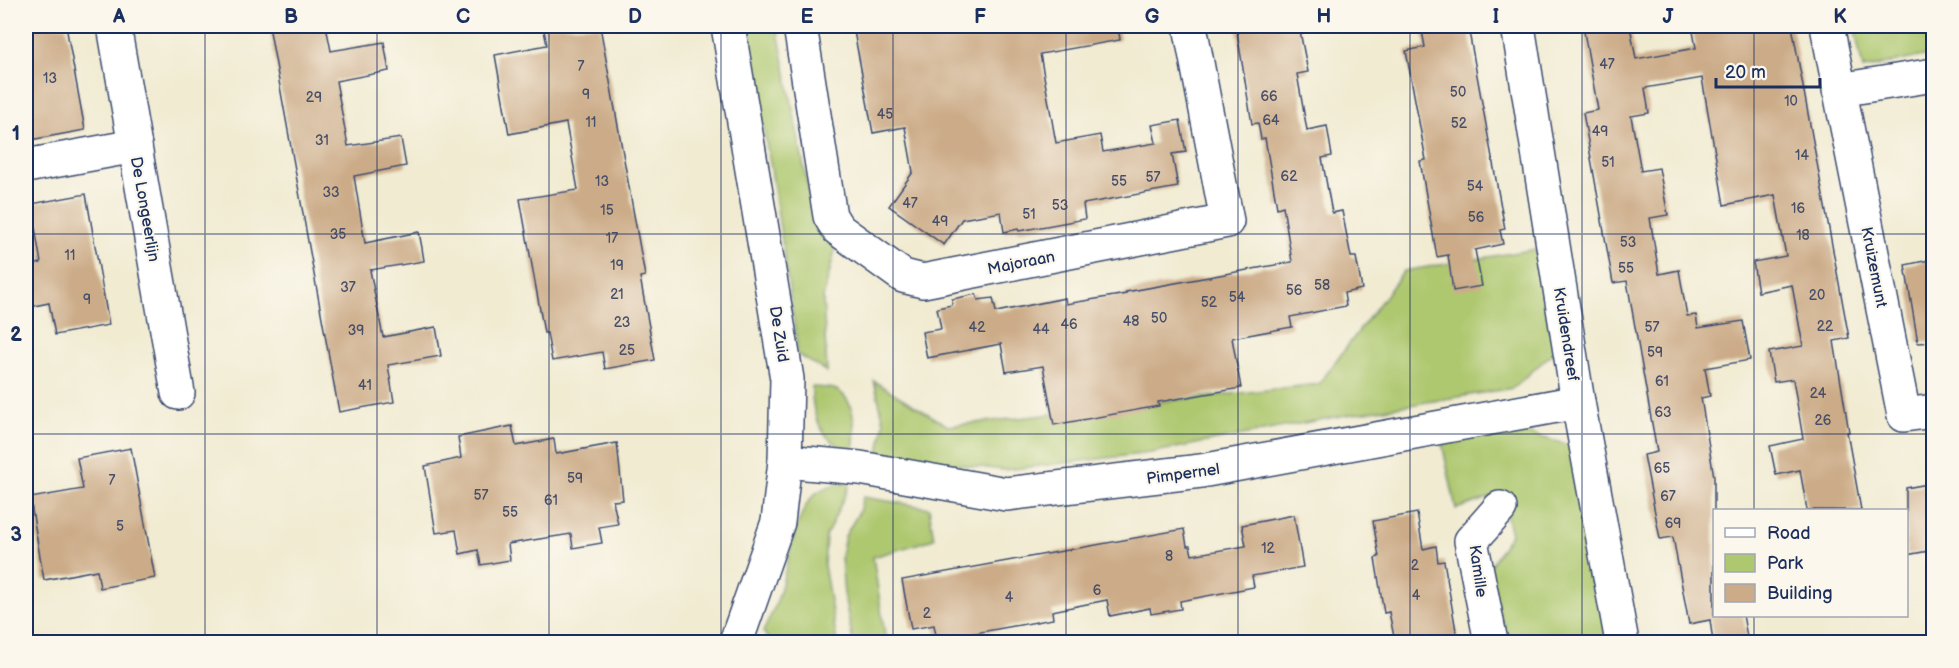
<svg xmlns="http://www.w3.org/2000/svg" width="1959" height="668" viewBox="0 0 1959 668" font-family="'Balsamiq Sans',sans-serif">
  <rect width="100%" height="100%" fill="#fbf7ec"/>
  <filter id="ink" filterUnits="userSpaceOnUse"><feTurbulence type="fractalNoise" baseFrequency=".0167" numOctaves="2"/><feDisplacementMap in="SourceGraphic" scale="12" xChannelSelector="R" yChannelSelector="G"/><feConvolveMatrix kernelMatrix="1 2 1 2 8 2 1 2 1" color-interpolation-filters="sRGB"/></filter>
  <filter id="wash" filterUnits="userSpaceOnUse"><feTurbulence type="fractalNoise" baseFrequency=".008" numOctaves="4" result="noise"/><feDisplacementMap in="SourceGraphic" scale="24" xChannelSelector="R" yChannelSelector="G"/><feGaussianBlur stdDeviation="1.35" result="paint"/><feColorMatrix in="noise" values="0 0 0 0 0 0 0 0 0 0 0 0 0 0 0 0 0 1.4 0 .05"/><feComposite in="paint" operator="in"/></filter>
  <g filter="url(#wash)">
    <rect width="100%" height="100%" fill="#f1ebd2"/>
    <g fill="#aec86f" stroke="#647c66" stroke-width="1.5">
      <polygon points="744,26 777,26 811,204 827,239 836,246 823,298 827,372 797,354 797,342 771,168"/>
      <polygon points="1854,26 1933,26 1933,54 1863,69"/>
      <polygon points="1536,249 1555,351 1513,388 1335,417 1150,453 1004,470 879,455 884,422 874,381 948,426 1319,384 1404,271"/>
      <path d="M812,387C819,388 830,387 836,390C856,399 856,431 853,450C822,445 811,415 812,387Z"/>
      <polygon points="1512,429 1572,446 1608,642 1505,642 1490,566 1511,534 1501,494 1456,509 1442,443"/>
      <path d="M840,483H848L849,487L826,536L824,565L837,642H771L763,632C768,621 774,610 778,598C787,571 794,513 815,494C822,488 831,486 840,483Z"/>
      <polygon points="863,497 929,508 934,539 873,557 886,642 853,642 844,595 841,556 845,536 859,512"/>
    </g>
    <g id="blocks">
      <g fill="#ccac88">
        <polygon points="26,26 66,26 85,130 30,140 26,112"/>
        <polygon points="269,26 326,26 331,51 384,42 389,71 336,81 348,146 401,138 406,166 354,176 365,243 419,232 422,248 424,261 370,270 383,337 436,327 441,356 388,365 394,402 339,412"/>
        <polygon points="543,26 600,26 645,276 640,277 655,360 605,369 602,352 552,361 547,333 544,333 540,310 520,199 578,190 566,123 509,134 495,55 547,45"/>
        <polygon points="853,26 1118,26 1120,40 1040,54 1056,143 1100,135 1103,152 1156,143 1152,125 1180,120 1186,152 1172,154 1178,187 1083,204 1085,219 1019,231 1018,229 1004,232 1001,212 962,219 944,245 889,206 913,172 905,127 873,133"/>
        <polygon points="1236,26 1299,26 1308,72 1297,74 1307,130 1327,126 1332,156 1322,158 1332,213 1342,211 1351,257 1356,257 1362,289 1344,293 1346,306 1290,317 1292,327 1232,338 1241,388 1158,402 1159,406 1054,425 1043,366 1006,372 1001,344 927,358 922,332 941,329 937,308 952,305 952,299 976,294 978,300 993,298 996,312 1065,298 1066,304 1126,294 1126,292 1292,262 1283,206 1277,208 1265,138 1261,139 1258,123 1252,124"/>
        <polygon points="1421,26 1468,26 1505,229 1500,230 1503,244 1475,250 1482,286 1453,291 1448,255 1437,257 1420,161 1426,160 1406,51 1425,47"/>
        <polygon points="1583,26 1630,26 1636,59 1696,48 1692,26 1792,26 1849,338 1834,341 1849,432 1847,432 1861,510 1807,510 1800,470 1776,475 1770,446 1803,439 1793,379 1774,382 1769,352 1803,346 1792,285 1758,292 1753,262 1786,256 1775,195 1724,205 1702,78 1645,88 1649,113 1631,116 1641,171 1659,168 1668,215 1650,218 1659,274 1679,270 1687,316 1696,315 1698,328 1743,321 1750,360 1705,368 1710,396 1701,398 1714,477 1714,615 1743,615 1748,642 1713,642 1710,620 1689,624 1673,537 1660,539 1644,455 1657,452 1627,281 1613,283 1583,113 1598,110"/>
        <polygon points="86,194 109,325 55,335 49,303 29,307 26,288 26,266 41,263 31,204"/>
        <polygon points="1934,259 1934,342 1918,343 1905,265"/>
        <polygon points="512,426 516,446 554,439 556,454 617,443 623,500 613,501 618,524 599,527 602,543 573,548 571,534 508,544 510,560 481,565 478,550 460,554 456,530 436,533 425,466 461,458 458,437"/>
        <polygon points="131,448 155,578 100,588 97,570 44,580 30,498 83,489 77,458"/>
        <polygon points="1934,483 1934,550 1906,555 1906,488"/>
        <polygon points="1417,513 1423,549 1436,546 1438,562 1444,561 1458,642 1395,642 1389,612 1384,613 1375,558 1379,557 1373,521"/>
        <polygon points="1294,515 1303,567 1252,576 1254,587 1180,601 1181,609 1151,614 1150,608 1110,616 1107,600 1052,611 1053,619 937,640 934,625 911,629 902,580 1184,529 1187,546 1190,546 1192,555 1246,546 1242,525"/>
      </g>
    </g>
  </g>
  <g filter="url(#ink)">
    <use href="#blocks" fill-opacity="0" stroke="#3b4b6f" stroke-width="1.5"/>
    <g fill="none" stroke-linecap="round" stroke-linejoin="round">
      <g stroke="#3b4b6f" stroke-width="36">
        <g id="minor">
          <polyline points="114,26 178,393"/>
          <polyline points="800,26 830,216 838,229 903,276 923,281 1227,221 1190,26"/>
          <polyline points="1827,26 1904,415 1934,411"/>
          <polyline points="1839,90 1934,75"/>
          <polyline points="26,166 135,146"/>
          <polyline points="785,461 860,468 1006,494 1201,471 1578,402"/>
          <polyline points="1491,642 1471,541 1500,508"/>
        </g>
      </g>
      <g stroke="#3b4b6f" stroke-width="36">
        <g id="tertiary">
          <polyline points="728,26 787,379 785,461 778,522 736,642"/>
          <polyline points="1518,26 1578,402 1622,642"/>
        </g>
      </g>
      <use href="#minor" stroke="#fff" stroke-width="33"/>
      <use href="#tertiary" stroke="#fff" stroke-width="33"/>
    </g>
  </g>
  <path fill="none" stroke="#1b2f5e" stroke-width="1.5" stroke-opacity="0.55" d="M205,26V642M377,26V642M549,26V642M721,26V642M893,26V642M1066,26V642M1238,26V642M1410,26V642M1582,26V642M1754,26V510M26,234H1934M26,434H1934M1754,616V642"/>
  <g text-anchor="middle" stroke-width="4.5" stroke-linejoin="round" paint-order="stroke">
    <g font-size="14" fill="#474e68">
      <text x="1607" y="69">47</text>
      <text x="581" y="71">7</text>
      <text x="50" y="83">13</text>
      <text x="1458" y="97">50</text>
      <text x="586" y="99">9</text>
      <text x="1269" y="101">66</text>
      <text x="314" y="102">29</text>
      <text x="1791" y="106">10</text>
      <text x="885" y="119">45</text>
      <text x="1271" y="125">64</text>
      <text x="591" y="127">11</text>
      <text x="1459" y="128">52</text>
      <text x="1600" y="136">49</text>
      <text x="322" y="145">31</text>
      <text x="1802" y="160">14</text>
      <text x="1608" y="167">51</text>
      <text x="1289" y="181">62</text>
      <text x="1153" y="182">57</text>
      <text x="602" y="186">13</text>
      <text x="1119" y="186">55</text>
      <text x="1475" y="191">54</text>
      <text x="331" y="197">33</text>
      <text x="910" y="208">47</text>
      <text x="1060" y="210">53</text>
      <text x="1798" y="213">16</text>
      <text x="607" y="215">15</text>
      <text x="1029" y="219">51</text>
      <text x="1476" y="222">56</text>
      <text x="940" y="226">49</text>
      <text x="338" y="239">35</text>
      <text x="1803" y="240">18</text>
      <text x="612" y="243">17</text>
      <text x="1628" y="247">53</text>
      <text x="70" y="260">11</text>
      <text x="617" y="270">19</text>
      <text x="1626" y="273">55</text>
      <text x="1322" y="290">58</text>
      <text x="348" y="292">37</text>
      <text x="1294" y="295">56</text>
      <text x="617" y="299">21</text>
      <text x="1817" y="300">20</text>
      <text x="1237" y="302">54</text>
      <text x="87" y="304">9</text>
      <text x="1209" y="307">52</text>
      <text x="1159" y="323">50</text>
      <text x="1131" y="326">48</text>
      <text x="622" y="327">23</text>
      <text x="1069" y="329">46</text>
      <text x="1825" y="331">22</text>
      <text x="977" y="332">42</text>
      <text x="1652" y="332">57</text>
      <text x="1041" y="334">44</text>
      <text x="356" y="335">39</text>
      <text x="627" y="355">25</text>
      <text x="1655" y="357">59</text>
      <text x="1662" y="386">61</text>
      <text x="365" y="390">41</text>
      <text x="1818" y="398">24</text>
      <text x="1663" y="417">63</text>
      <text x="1823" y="425">26</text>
      <text x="1662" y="473">65</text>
      <text x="575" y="483">59</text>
      <text x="112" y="485">7</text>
      <text x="481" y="500">57</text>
      <text x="1668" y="501">67</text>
      <text x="551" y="505">61</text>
      <text x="510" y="517">55</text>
      <text x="1673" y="528">69</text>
      <text x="120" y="531">5</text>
      <text x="1268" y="553">12</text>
      <text x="1169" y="561">8</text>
      <text x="1415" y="570">2</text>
      <text x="1097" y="595">6</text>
      <text x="1416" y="600">4</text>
      <text x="1009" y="602">4</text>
      <text x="927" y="618">2</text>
    </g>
    <g font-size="16" fill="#1b2f5e" stroke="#fbf7ec">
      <text transform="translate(146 209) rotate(80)" y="6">De Longeerlijn</text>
      <text transform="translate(1021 262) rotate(-11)" y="6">Majoraan</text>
      <text transform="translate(1875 267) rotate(79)" y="6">Kruizemunt</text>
      <text transform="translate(780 334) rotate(81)" y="6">De Zuid</text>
      <text transform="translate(1567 334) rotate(81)" y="6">Kruidendreef</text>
      <text transform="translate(1183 473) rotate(-8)" y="6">Pimpernel</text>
      <text transform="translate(1479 571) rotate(82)" y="6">Kamille</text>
    </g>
  </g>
  <rect width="1959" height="668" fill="none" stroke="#fbf7ec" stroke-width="66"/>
  <rect x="1713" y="509" width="195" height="108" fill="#fbf7ec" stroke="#a1a7b3" stroke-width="1.5"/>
  <rect x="1725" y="528" width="30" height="9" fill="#ffffff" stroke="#a1a7b3" stroke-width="1.5"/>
  <text x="1767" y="539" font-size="18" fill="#1b2f5e">Road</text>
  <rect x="1725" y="554" width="30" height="18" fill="#aec86f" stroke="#a1a7b3" stroke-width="1.5"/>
  <text x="1767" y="569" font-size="18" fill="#1b2f5e">Park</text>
  <rect x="1725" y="584" width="30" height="18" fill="#ccac88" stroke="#a1a7b3" stroke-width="1.5"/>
  <text x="1767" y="599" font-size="18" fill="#1b2f5e">Building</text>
  <path d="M1716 78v9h104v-9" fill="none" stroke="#1b2f5e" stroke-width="3"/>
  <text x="1725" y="78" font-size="18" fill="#1b2f5e" stroke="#fbf7ec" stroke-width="4.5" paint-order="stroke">20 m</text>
  <rect x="33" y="33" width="1893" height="602" fill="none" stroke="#1b2f5e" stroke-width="2"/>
  <g font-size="20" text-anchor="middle" font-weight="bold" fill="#1b2f5e">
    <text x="119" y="23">A</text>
    <text x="291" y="23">B</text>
    <text x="463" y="23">C</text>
    <text x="635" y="23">D</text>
    <text x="807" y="23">E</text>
    <text x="980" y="23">F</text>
    <text x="1152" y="23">G</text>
    <text x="1324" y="23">H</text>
    <text x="1496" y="23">I</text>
    <text x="1668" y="23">J</text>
    <text x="1840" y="23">K</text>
    <text x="16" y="140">1</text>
    <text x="16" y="341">2</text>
    <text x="16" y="541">3</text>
  </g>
</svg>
